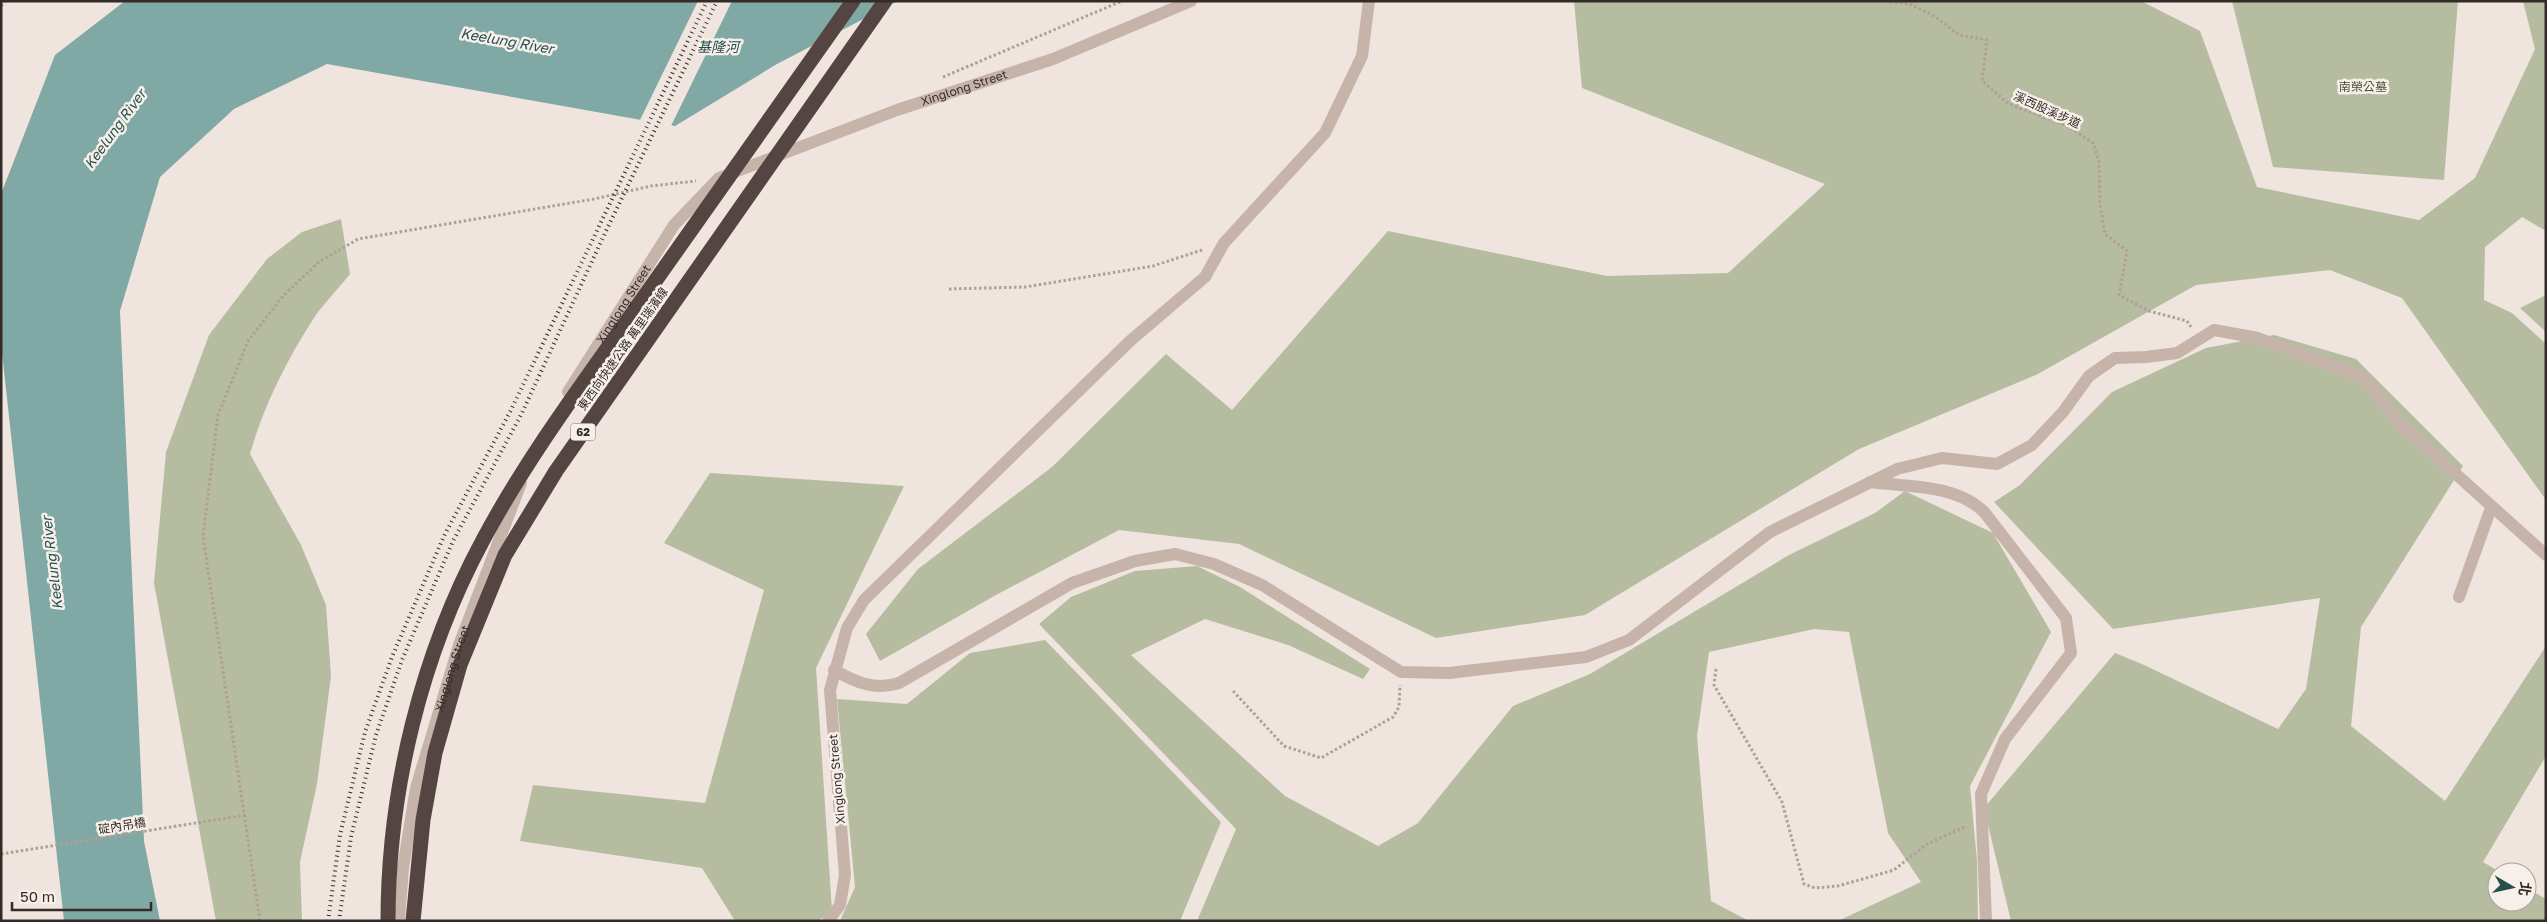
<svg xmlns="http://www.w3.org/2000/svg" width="2547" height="922" viewBox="0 0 2547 922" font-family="'Golos Text','Noto Sans TC',sans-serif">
  <rect width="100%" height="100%" fill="#efe5de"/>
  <g fill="#b6bca0">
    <polygon points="1574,1 2141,1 2200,31 2257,187 2419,220 2475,178 2535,49 2523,1 2546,1 2546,231 2522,217 2485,247 2484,300 2512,313 2546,344 2546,500 2402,298 2330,270 2196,285 2036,375 1859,449 1585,615 1436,638 1239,544 1119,530 996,595 880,661 866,634 918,569 1052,467 1166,354 1232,410 1388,231 1607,276 1728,273 1825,184 1582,88"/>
    <polygon points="2232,1 2458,1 2444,180 2273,167"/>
    <path d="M341,219L350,274C340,287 328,299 318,312C290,353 263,407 250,454L301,545L326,605L331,676L317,784L300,862L302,921H216L154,583L166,452L209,335L267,259L302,232Z"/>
    <polygon points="2546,295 2546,332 2520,308"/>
    <polygon points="2274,335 2356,359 2463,466 2361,627 2351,726 2445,801 2546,646 2546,756 2483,862 2500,872 2497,872 2497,902 2527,902 2527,888 2546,899 2546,921 2011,921 1984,808 2115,653 2142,664 2278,729 2306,689 2320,598 2113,629 1994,502 2020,485 2112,392 2206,348"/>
    <polygon points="710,473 904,486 816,668 832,911 818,921 735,921 702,868 520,841 533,785 705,803 764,590 664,543"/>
    <polygon points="1905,491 1993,533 2051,632 1970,786 1977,861 1978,921 1838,921 1921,882 1888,833 1849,632 1814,629 1709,652 1697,736 1711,901 1749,921 1197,921 1236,829 1039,624 1071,597 1135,571 1197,566 1240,587 1370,669 1363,679 1288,645 1205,619 1131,655 1285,796 1378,846 1418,823 1513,706 1590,674 1789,555 1875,513"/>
    <polygon points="1045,640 1221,822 1180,921 840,921 855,887 837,699 907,704 970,653"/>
  </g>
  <polygon fill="#80a8a5" points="125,1 898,1 777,64 675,126 327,64 234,109 160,177 120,311 144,841 160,921 64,921 1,343 1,194 55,55"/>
  <polygon fill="#efe5de" points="698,1 732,1 670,128 639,122"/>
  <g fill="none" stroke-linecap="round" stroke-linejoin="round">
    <g stroke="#b19e96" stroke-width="3" stroke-dasharray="2.5 2.5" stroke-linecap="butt">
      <polyline points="1885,1 1910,4 1936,17 1959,35 1987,40 1982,81 2009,104 2069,127 2093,143 2099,161 2100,204 2105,234 2127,251 2119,295 2149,311 2187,321 2191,327"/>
      <polyline points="1,6 5,1"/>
      <polyline points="943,77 1122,1"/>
      <polyline points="949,289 1025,287 1153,266 1202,250"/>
      <polyline points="1716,669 1714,685 1782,802 1804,884 1815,888 1838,886 1894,870 1927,844 1967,826"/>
      <polyline points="1233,691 1284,746 1321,758 1393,717 1399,707 1400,685"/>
      <polyline points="1,854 246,815"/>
      <polyline points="260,921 203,536 218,415 248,341 283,296 319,262 358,239 594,199 651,186 696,181"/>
    </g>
    <g stroke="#c6b4ab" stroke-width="12">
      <path id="s1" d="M568,392L674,225L719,178L897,110L1053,59L1191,1"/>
      <path d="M1870,482C1909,487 1957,484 1985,513L2066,618L2071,653L2005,739L1981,794L1986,921"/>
      <polyline points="2459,597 2491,508"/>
      <path d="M834,670C855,682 875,691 899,683L1072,583L1135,561L1175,554L1214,564L1262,585L1401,672L1449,673L1586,657L1629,640L1770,532L1897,469L1942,458L1997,464L2032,445L2063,412L2089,376L2115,358L2146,357L2177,353L2214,330L2258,338L2365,378L2398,422L2546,555"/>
      <path id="s2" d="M399,921L403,868L416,788L459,645L521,483"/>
      <polyline points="828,921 840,905 845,875 830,690 847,628 864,600 1130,341 1205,277 1224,243 1325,133 1362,56 1369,1"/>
    </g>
    <g stroke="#342b29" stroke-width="4" stroke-dasharray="1 4" stroke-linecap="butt">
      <polyline points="328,921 340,835 365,732 392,657 444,536 511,410 707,1"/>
      <polyline points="339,921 351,837 376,735 402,660 453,541 521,415 606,231 717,1"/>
    </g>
    <g stroke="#544542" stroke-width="15">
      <path d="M388,921C388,791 421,655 483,540C529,454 589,375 646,294C715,197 784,99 853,1"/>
      <polyline points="413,921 423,820 435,753 460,665 505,555 556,471 885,1"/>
    </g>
  </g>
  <g text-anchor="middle" stroke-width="5" stroke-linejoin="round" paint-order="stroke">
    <rect fill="#f7efe9" stroke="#6e6663" stroke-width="1" x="570.5" y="423.5" width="25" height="17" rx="4"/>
    <g font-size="11" font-weight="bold" fill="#342b29">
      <text x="583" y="436">62</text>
    </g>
    <g font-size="12" fill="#484f30" stroke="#f7efe9">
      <text x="2363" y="91">南榮公墓</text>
    </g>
    <g font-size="12" fill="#342b29" stroke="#f7efe9">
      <text dy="4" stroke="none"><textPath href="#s1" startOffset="524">Xinglong Street</textPath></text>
      <text transform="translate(2047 110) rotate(24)" y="4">溪西股溪步道</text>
      <text dy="4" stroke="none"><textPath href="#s1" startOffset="104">Xinglong Street</textPath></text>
      <text transform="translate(623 349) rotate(-55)" y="4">東西向快速公路 萬里瑞濱線</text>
      <text dy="4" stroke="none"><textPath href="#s2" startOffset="259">Xinglong Street</textPath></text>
      <text transform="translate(837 779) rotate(-95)" y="4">Xinglong Street</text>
      <text transform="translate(122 826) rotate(-9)" y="4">碇內吊橋</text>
    </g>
    <g font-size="14" font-style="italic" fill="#24514e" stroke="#f7efe9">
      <text transform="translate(507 41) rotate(10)" y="5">Keelung River</text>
      <text x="718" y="52">基隆河</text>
      <text transform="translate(115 129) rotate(-54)" y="5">Keelung River</text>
      <text transform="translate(52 563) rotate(-97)" y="5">Keelung River</text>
    </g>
  </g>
  <rect width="2547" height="922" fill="none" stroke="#342b29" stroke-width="5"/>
  <g transform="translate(2512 887) rotate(99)"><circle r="24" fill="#f7efe9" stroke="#a9a19c"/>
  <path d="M0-4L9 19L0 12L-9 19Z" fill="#24514e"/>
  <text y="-8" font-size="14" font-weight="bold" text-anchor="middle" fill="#342b29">北</text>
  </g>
  <path d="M12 902v8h139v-8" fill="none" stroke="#342b29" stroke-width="2.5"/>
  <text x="20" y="902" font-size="15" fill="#342b29" stroke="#f7efe9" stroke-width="4" paint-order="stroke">50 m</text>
</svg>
